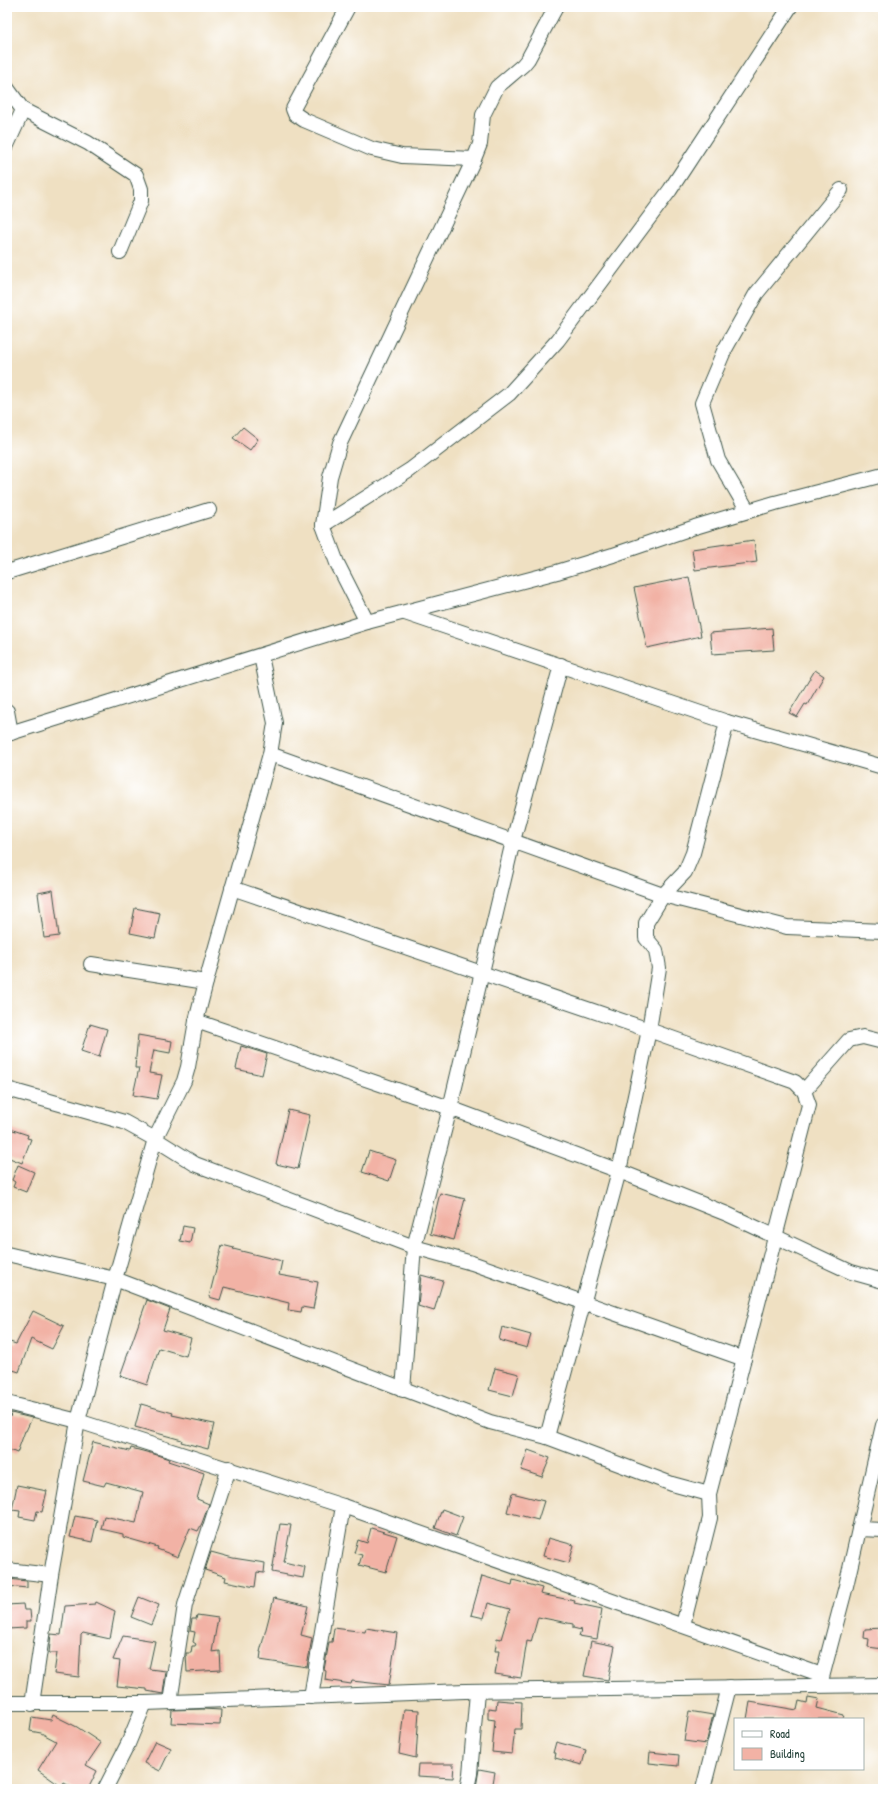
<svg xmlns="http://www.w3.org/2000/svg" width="890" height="1796" viewBox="0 0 890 1796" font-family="'Patrick Hand',sans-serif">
  <rect width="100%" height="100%" fill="#fff"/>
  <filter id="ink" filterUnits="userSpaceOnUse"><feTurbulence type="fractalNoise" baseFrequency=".025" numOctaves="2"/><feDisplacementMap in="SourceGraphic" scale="8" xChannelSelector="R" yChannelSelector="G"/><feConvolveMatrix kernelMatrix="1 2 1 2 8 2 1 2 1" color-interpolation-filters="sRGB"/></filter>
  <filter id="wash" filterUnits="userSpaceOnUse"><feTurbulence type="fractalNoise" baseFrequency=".012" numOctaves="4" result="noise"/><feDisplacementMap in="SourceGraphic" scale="16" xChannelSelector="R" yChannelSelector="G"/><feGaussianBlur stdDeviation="0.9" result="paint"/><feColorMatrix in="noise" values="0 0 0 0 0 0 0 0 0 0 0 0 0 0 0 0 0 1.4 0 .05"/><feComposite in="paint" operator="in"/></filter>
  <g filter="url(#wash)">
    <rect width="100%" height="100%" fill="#efe0c2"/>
    <g id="blocks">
      <g fill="#f2b2a5">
        <polygon points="243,427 258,439 250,450 233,438"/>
        <polygon points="754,540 757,562 695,570 692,549"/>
        <polygon points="689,577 701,636 647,648 634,588"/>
        <polygon points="772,628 774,650 712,654 710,633"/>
        <polygon points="815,670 824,676 807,705 805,704 797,717 789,713"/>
        <polygon points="53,890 59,936 44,938 38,893"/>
        <polygon points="135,908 160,913 155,938 130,933"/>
        <polygon points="90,1024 107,1029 99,1057 81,1051"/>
        <polygon points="138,1035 172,1041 170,1053 154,1050 149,1073 162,1075 157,1099 133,1095 139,1068 135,1068"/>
        <polygon points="241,1046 267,1054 262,1075 236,1069"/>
        <polygon points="288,1110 310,1115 298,1169 276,1164"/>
        <polygon points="7,1128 28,1135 27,1138 31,1139 22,1163 7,1157"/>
        <polygon points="369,1151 396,1160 389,1181 362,1172"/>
        <polygon points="18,1165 34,1172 26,1192 13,1187 15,1182 12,1180"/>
        <polygon points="440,1193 465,1199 454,1240 430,1234"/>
        <polygon points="183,1226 193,1228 190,1243 180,1241"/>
        <polygon points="222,1245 234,1248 233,1249 282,1261 279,1275 318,1282 313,1309 302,1307 301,1312 288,1310 289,1303 224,1287 220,1300 209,1297"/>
        <polygon points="421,1275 443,1281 434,1311 418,1306"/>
        <polygon points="147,1300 170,1309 163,1330 191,1338 186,1356 159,1348 147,1385 120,1376"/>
        <polygon points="33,1311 64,1326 52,1349 31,1339 19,1372 7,1368 7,1341 16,1344"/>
        <polygon points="502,1327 531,1335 527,1348 499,1340"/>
        <polygon points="495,1368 519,1374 513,1396 489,1390"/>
        <polygon points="141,1404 173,1413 172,1415 214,1424 208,1449 181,1442 182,1440 135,1427"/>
        <polygon points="11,1413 32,1418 26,1431 25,1431 17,1453 7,1449 7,1415 10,1417"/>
        <polygon points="93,1442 130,1451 131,1448 154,1454 169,1459 168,1461 204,1473 197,1499 209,1504 202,1523 198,1531 190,1528 178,1557 157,1549 158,1547 123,1537 123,1534 101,1529 104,1516 136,1523 143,1492 106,1482 104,1486 83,1481"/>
        <polygon points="528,1450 550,1458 542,1477 521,1470"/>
        <polygon points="17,1485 47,1491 42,1512 37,1511 35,1520 19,1517 20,1511 12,1510"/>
        <polygon points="512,1493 544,1501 538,1520 507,1512"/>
        <polygon points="442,1509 463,1517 456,1536 435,1528"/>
        <polygon points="75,1516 97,1520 92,1542 70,1537"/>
        <polygon points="280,1524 291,1525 284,1562 305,1567 303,1578 272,1572"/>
        <polygon points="371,1528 397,1536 386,1572 359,1565 362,1555 354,1553 358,1540 367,1543"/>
        <polygon points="548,1538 574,1545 569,1563 543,1556"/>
        <polygon points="211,1552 233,1558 265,1563 264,1573 257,1572 255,1587 225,1581 226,1577 205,1570"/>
        <polygon points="482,1576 512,1585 513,1580 542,1588 540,1594 575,1601 574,1603 602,1609 597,1639 579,1636 581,1630 573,1628 573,1624 538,1617 531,1642 527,1641 521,1678 495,1674 499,1651 495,1651 497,1638 501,1639 510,1609 488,1603 484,1618 471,1615"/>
        <polygon points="7,1579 27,1581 27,1588 7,1586"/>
        <polygon points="139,1597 159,1605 151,1625 131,1617"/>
        <polygon points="274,1598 308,1606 301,1635 312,1638 307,1667 260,1660 261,1652 260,1652"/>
        <polygon points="96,1602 115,1611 110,1639 83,1633 81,1635 79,1677 54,1674 57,1653 49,1653 51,1634 61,1635 65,1606 95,1604"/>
        <polygon points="23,1604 24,1610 30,1610 31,1621 26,1621 26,1628 7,1629 7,1605"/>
        <polygon points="197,1615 218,1618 212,1652 220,1651 221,1670 187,1672 186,1653 191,1653 192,1646 195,1646 196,1644 193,1642 195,1632 190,1631 192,1619 196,1619"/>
        <polygon points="334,1628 365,1632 366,1628 397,1633 389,1685 352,1681 351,1684 325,1680 326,1671 324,1670 329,1642 332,1642"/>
        <polygon points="883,1628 883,1649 868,1647 869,1639 864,1638 865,1629"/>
        <polygon points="123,1636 155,1641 149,1669 166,1671 163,1694 147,1691 147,1689 117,1686 120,1661 113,1660"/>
        <polygon points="591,1641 615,1646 608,1680 584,1676"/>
        <polygon points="808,1697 819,1699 817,1708 844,1715 843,1719 747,1719 750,1702 797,1710 799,1701 807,1703"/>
        <polygon points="497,1700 522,1702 521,1729 515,1729 512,1754 492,1752 495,1720 488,1719 488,1708 496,1709"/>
        <polygon points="203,1709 221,1710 220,1725 171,1723 172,1710"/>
        <polygon points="404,1709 419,1710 416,1758 399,1754"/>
        <polygon points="689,1711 713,1715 706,1744 684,1741"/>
        <polygon points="53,1715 77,1727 101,1743 86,1765 97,1771 88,1789 75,1789 64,1783 62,1787 38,1770 56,1741 41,1733 30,1731 32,1717 51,1720"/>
        <polygon points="155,1741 171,1748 160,1771 144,1763"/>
        <polygon points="556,1742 586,1750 582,1765 555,1758 556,1753 553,1753"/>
        <polygon points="650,1752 679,1755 678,1766 649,1763"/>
        <polygon points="418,1764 454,1764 453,1778 417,1776"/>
        <polygon points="479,1769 495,1772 492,1789 476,1787"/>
      </g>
    </g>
  </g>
  <g filter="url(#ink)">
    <use href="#blocks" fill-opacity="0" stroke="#3e5549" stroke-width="1"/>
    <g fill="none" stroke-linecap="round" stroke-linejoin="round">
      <g stroke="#3e5549" stroke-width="16">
        <g id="minor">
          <polyline points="348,7 293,109 295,114 304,120 372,149 402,156 474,159"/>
          <polyline points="7,88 23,110 88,143 136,175 141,189 141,201 120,252"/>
          <polyline points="7,145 23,110"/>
          <polyline points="748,511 718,460 702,403 724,351 756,294 841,190"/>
          <polyline points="323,525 410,470 509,394 558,340 670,190 790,7"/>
          <polyline points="7,572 209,510"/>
          <polyline points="405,613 727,722 883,767"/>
          <polyline points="367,622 337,563 323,525 330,477 340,443 474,159 480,144 483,115 497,87 523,65 528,59 556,7"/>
          <polyline points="261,656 275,723 270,754 206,982 196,1021 188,1067 184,1081 155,1139 195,1164 414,1247 472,1263 744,1359"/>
          <polyline points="7,711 11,733"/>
          <polyline points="7,734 367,622 557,572 613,555 695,527 775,503 883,475"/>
          <polyline points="270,754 663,895 787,927 883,931"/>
          <polyline points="232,888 649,1030 795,1082 804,1091 809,1105 709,1494 710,1518 683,1625"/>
          <polyline points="91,964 206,982"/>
          <polyline points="196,1021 450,1108 619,1171 727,1214 851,1272 883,1281"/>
          <polyline points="7,1089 124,1122 155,1139 115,1279 490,1422 547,1437 672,1484 709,1494"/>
          <polyline points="804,1091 849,1040 863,1037 883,1042"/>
          <polyline points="7,1254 115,1279 78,1421 51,1575 32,1704"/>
          <polyline points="403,1390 414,1247 450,1108 513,841 561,665"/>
          <polyline points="7,1403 78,1421 343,1506 822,1675"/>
          <polyline points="547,1437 619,1171 649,1030 659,968 656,950 646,938 646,923 663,895 685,872 693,853 727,722"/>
          <polyline points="859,1529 883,1530"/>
          <polyline points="7,1570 51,1575"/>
          <polyline points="820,1685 846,1586 883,1425"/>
          <polyline points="311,1697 343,1506"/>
          <polyline points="170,1702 185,1605 229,1468"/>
          <polyline points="7,1703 145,1703 465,1691 883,1685"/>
          <polyline points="105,1789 128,1744 145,1703"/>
          <polyline points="467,1789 470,1774 477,1692"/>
          <polyline points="703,1789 729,1687"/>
        </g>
      </g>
      <use href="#minor" stroke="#fff" stroke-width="14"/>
    </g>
  </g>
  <rect width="890" height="1796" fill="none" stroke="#fff" stroke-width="24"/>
  <rect x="734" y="1718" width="130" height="52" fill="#ffffff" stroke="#a5b1ae"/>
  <rect x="742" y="1731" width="20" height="6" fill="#ffffff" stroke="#a5b1ae"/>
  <text x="770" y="1738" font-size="12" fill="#1f3d34">Road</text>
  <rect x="742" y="1748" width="20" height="12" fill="#f2b2a5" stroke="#a5b1ae"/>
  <text x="770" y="1758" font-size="12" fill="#1f3d34">Building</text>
</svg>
